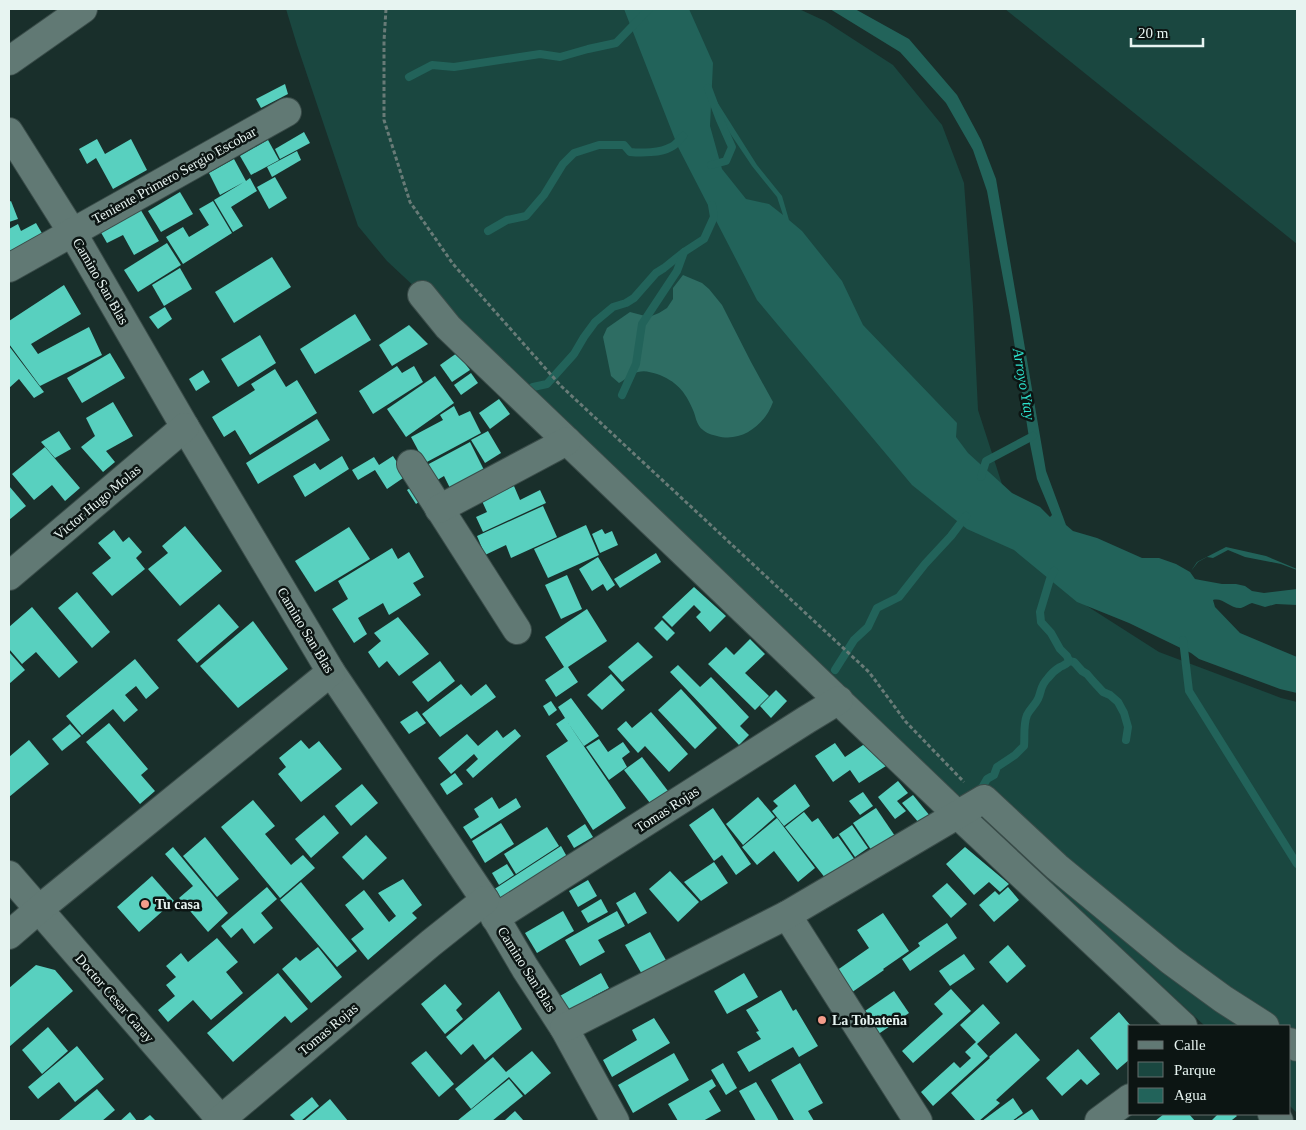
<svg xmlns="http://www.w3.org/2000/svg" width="1306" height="1130" viewBox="0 0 1306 1130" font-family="Georgia,serif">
  <rect width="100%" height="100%" fill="#192f2b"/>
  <g fill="#1a4740">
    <polygon points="286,9 799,9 825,21 893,65 942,125 964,183 973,306 978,410 1011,512 1076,599 1159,652 1281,698 1297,702 1297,1113 1290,1106 1290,1026 1205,1026 387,261 358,226 297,45"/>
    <polygon points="1005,9 1297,9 1297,244"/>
  </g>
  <path fill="#2e6d63" d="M683,275L702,283L709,289L722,305L751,362L773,402C765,425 741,443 717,436C712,435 706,433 703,430C696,425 696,416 693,410C685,391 676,381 657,374C650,372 645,370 638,372C631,373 625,380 619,383L611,376L603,337L607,328L630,312L649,317L659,313L667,308L673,299V288Z"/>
  <g fill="#22635a">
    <path d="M624,9H689L713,63L710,126L722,169L746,199L769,204L783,215L777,197L752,166L713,108L714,97L757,165L782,196L789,220L802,231L842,281L863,325L957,423L956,437L968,453L1012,493L1040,507L1050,517L1052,515L1037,479L1030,444L1010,316L987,191L973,150L946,103L900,52L830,9H855L909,39L957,95L981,140L996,179L1046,471L1066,525L1073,531L1097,538L1142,558H1159L1176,564L1190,572L1195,579L1200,580L1222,584H1236L1245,586L1252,591L1264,593L1297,589V605L1276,604L1265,607L1252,603C1249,604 1244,607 1241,608C1230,609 1223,597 1213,600L1215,607L1240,633L1297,657V693L1280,689L1199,659L1191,653L1129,623L1077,602L1014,550L967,529L912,485L757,300L678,147Z"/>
    <polygon points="1226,547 1266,556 1297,569 1297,570 1281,564 1245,557 1228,550 1213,558 1207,557 1198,562 1191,571 1197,562"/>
  </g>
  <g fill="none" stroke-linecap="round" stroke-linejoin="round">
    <g stroke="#22635a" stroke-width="8">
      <polyline points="409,77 432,65 454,67 540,54 560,57 588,49 616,43 649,9"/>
      <polyline points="708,88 720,120 732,147 726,161 711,165"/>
      <path d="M488,231L507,220L526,216L544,195L563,164L574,153L599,145H624L630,152C641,153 661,153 671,147C676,145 680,139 683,136"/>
      <polyline points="533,387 547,384 574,354 584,337 595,322 613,307 626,303 634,298 656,273 664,268 684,252"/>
      <polyline points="622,395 636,364 642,324 677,271 684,252 704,239 714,217 712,205"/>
      <polyline points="981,477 986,461 1033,436"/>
      <polyline points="1183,640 1189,691 1297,864"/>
      <polyline points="1069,661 1074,662 1082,671 1087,674 1092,680 1103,692 1110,695 1118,702 1124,713 1128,727 1126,740"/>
      <polyline points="835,670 854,640 868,627 877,608 899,597 925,564 951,536 966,516"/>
      <path d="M976,793L983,786L987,779L994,775L997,767L1015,755L1024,746C1025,736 1023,725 1027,715C1030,709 1035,705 1038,699C1042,690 1040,686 1048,678C1051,674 1055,670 1060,667C1064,665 1066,665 1069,661L1067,656L1060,649L1051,633L1041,622L1040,612L1050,579L1054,571"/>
    </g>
  </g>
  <g fill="#58d0bf">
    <polygon points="285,84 288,94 261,108 256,99"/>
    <polygon points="304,132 310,143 280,159 275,149"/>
    <polygon points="97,139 105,154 131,139 147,170 113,189 96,158 87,164 79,149"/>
    <polygon points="268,140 279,160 251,175 240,156"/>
    <polygon points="297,151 301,160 272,177 267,167"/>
    <polygon points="234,159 246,181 250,178 257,191 231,207 243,226 233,232 214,200 244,182 220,195 209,173"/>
    <polygon points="275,177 287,198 269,209 257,187"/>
    <polygon points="180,192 193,214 161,232 148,211"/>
    <polygon points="11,201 18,219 9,222 9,202"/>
    <polygon points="213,201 232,233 183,264 166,237 183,227 189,237 209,225 199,209"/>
    <polygon points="139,207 159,241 134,255 123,235 107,243 99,229"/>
    <polygon points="36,223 43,235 9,255 9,229 18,224 21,231"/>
    <polygon points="167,243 181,265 138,292 124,270"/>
    <polygon points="272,257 291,287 234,323 215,292"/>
    <polygon points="180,268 192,289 164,306 152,285"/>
    <polygon points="64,285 81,314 31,344 38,354 89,327 102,355 40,386 9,344 9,321"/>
    <polygon points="165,307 172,319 158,329 149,317"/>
    <polygon points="355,314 371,340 315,374 300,349"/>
    <polygon points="409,325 428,344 392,366 379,345"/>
    <polygon points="260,335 276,363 238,387 221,359"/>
    <polygon points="9,346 44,392 34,398 19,379 9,388"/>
    <polygon points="110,353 125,378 82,403 67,378"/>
    <polygon points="457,353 470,370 452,382 440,365"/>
    <polygon points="397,366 402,373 414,366 423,382 373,414 359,391"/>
    <polygon points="275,369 286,387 297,380 317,413 250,455 235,430 224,437 212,417 255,390 251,384"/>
    <polygon points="203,370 210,382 196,391 189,379"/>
    <polygon points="471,373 478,383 461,395 454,385"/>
    <polygon points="435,376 454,403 406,437 387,409"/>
    <polygon points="499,399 510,414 490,429 479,413"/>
    <polygon points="113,402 133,436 106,451 115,462 103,472 81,447 95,436 86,418"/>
    <polygon points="454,406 459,416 470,411 481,433 425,463 411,437 443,420 440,415"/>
    <polygon points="317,419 330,440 258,484 246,463"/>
    <polygon points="59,431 71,449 55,458 41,442"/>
    <polygon points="488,431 501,453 485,463 471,440"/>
    <polygon points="470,442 484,470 450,488 444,476 434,482 425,466"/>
    <polygon points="45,447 80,488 65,501 52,485 34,500 12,474"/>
    <polygon points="342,456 349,469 305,497 293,476 315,463 320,470"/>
    <polygon points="393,456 406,476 387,489 375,470 358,480 352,470 374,457 379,465"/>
    <polygon points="419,482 428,495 416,504 407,490"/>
    <polygon points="9,486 26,506 9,520"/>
    <polygon points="514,486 520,500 540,490 546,503 483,532 476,517 487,512 482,501"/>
    <polygon points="543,506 557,537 511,558 506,545 485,555 477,536"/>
    <polygon points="586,525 599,555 548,578 534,549"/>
    <polygon points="185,526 222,571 180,606 148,569 168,553 162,546"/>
    <polygon points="349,527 370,559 315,592 295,561"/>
    <polygon points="602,529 605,534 612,531 618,545 600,553 592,534"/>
    <polygon points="114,530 123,542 129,537 142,552 136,558 145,569 112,596 92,573 111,558 98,543"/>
    <polygon points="392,548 398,559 409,552 424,577 413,583 421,595 389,615 383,603 358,618 367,634 354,643 332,609 348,599 338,581"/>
    <polygon points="656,553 661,562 620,588 614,579"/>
    <polygon points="598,557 615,585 607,591 603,584 592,591 579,569"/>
    <polygon points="567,575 582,609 561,619 545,585"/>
    <polygon points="694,587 726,616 710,632 696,617 701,612 694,605 672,627 662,617"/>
    <polygon points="77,592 110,632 92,648 58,608"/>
    <polygon points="219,604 239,627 197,663 177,640"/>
    <polygon points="32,607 78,662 59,678 36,652 22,664 9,649 9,627"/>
    <polygon points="587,609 607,641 568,667 578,682 556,697 545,680 564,667 545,637"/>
    <polygon points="398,617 429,654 399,676 387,661 379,668 368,652 381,641 374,633"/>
    <polygon points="662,620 675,633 667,641 654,628"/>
    <polygon points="253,621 288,669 238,708 200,666"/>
    <polygon points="750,639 765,654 745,673 769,696 755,710 708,664 726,647 734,655"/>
    <polygon points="638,642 653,657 622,682 608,667"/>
    <polygon points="10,653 25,670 9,684 9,654"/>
    <polygon points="135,659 159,688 146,699 136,686 125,695 138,710 124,722 113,709 82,735 66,716"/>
    <polygon points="440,661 455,681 428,702 412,682"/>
    <polygon points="678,665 700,687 711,677 749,717 740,726 749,735 739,745 670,672"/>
    <polygon points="611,674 625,690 602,710 587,695"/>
    <polygon points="461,684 471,696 486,684 496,697 440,737 422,714"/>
    <polygon points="681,689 717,728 695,749 658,710"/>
    <polygon points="776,690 787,701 771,718 760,706"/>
    <polygon points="571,698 599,736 584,746 566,720 626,808 593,830 546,756 568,741 556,724 565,718 558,707"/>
    <polygon points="551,701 557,710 549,716 543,706"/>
    <polygon points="417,711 426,723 409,734 400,722"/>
    <polygon points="651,712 688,754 669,772 645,746 638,753 617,729 626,721 632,728"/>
    <polygon points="109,723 148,769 141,775 155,791 140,804 86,742"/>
    <polygon points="70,724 81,736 62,751 52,739"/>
    <polygon points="515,729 521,736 473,778 466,770 478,759 474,754 451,774 438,758 467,734 478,746 497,730 503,738"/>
    <polygon points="599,739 608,752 623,742 630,752 622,758 627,767 609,780 586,747"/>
    <polygon points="29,740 49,764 9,797 9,757"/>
    <polygon points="301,740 309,749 319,741 342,769 301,802 278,774 286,767 279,758"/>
    <polygon points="835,743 845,757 866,743 886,766 859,783 850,770 833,782 815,756"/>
    <polygon points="642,757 668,791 650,803 624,770"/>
    <polygon points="455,773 463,784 447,795 440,784"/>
    <polygon points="898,781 908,793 897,801 906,811 895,819 878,797"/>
    <polygon points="362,784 378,803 351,826 335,806"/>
    <polygon points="795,784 810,806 784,826 772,811 778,806 773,801"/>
    <polygon points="863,792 873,806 860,815 849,801"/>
    <polygon points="913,795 930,816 919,823 902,803"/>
    <polygon points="492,797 499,809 516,798 521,807 471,839 463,827 479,817 474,809"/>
    <polygon points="758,797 775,817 743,845 726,824"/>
    <polygon points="253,800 275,826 265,834 291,865 303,855 315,868 280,898 221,827"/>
    <polygon points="713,808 751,864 736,875 722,855 714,861 689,825"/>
    <polygon points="876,808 895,836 872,851 853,823"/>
    <polygon points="804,812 812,822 818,818 833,839 838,836 855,860 826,879 785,827"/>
    <polygon points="324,815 339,833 311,858 295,839"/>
    <polygon points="777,818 815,868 798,882 774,851 757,865 742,847"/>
    <polygon points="501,823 514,844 485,863 472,841"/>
    <polygon points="585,824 593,837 574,848 567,836"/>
    <polygon points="852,825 868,848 855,857 839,834"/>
    <polygon points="547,827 559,846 516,874 504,854"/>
    <polygon points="366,835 387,858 363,880 342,857"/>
    <polygon points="205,837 239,879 217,897 183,856"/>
    <polygon points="561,846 571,864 504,907 493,890"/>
    <polygon points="173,847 228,913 208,932 179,898 193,886 165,854"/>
    <polygon points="965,847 1009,884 1000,892 989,882 974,895 946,864"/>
    <polygon points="714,862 728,883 701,901 684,882"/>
    <polygon points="507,864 514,875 499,885 492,873"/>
    <polygon points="670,871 699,902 678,922 649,889"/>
    <polygon points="152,876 174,901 139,932 117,907"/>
    <polygon points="403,879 422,905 412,913 417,918 368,960 351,939 364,929 345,905 364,890 389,922 396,916 378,893"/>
    <polygon points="588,880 597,896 578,907 569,891"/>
    <polygon points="301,882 357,951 337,967 280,900"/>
    <polygon points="947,883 967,904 951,918 932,896"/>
    <polygon points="267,887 277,899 261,913 273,928 254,944 242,928 231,938 221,926"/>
    <polygon points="1008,887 1019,900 994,922 979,905 995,891 999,895"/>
    <polygon points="635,892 647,913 628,924 616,903"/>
    <polygon points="601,899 608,912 588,923 581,911"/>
    <polygon points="563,911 574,931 537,953 525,933"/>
    <polygon points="617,911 625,926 598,940 605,952 580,966 565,940"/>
    <polygon points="883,913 909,951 883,969 884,970 848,995 833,973 869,948 857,930"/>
    <polygon points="947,923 957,938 910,971 902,959 920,946 918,943"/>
    <polygon points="650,932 667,962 643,976 625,945"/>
    <polygon points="217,938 238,962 226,972 243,993 211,1020 193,1000 168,1022 158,1010 175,996 166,985 176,977 166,966 181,953 188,962"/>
    <polygon points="1008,945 1026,966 1007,983 989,962"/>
    <polygon points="318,947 342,977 311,1003 282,969 296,957 300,961"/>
    <polygon points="964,954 975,969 950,986 939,971"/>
    <polygon points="36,965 55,970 73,991 9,1047 9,988"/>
    <polygon points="278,973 308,1009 291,1023 285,1016 233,1062 207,1033"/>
    <polygon points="601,973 609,988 592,997 596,1005 571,1019 558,997"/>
    <polygon points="744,973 758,997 727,1014 714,991"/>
    <polygon points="445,984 462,1004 456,1010 463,1019 445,1034 421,1004"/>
    <polygon points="951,989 971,1011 913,1063 902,1051 943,1014 934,1004"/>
    <polygon points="781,990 793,1011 796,1009 818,1046 799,1057 793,1047 749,1072 737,1052 761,1039 756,1032 759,1031 746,1010"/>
    <polygon points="499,991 522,1029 485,1060 473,1044 461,1055 446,1037"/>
    <polygon points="894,991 909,1013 877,1035 862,1013"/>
    <polygon points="983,1004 1000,1023 977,1044 988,1056 933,1106 921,1092 954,1062 960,1068 971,1058 965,1052 976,1042 960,1025"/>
    <polygon points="1119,1012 1131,1026 1130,1026 1130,1059 1117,1070 1090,1038"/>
    <polygon points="654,1018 670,1043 612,1077 603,1060 637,1040 632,1030"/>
    <polygon points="48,1027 68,1051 42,1074 22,1050"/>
    <polygon points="1016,1033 1040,1060 996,1100 1000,1103 979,1121 976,1121 951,1093 990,1058 989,1057"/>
    <polygon points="77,1046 104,1079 75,1102 59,1082 38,1099 28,1087"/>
    <polygon points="1078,1049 1100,1074 1087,1085 1081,1079 1062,1096 1046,1078"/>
    <polygon points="426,1051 454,1084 439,1097 411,1063"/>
    <polygon points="532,1051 551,1073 525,1095 509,1077 471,1109 455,1089 493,1057 506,1072"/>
    <polygon points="674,1053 689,1080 633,1113 618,1085"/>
    <polygon points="723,1063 737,1088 726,1095 711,1070"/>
    <polygon points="800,1063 823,1103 808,1111 814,1121 791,1121 794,1120 771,1080"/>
    <polygon points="509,1079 523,1096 492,1121 457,1121"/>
    <polygon points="712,1079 716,1086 709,1091 721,1111 703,1121 678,1121 668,1104"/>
    <polygon points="756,1082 774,1112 779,1121 756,1121 739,1091"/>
    <polygon points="97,1089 115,1110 102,1121 58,1121"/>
    <polygon points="312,1097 319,1106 301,1121 296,1121 290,1115"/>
    <polygon points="1013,1098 1023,1113 1012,1121 982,1121"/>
    <polygon points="330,1099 348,1121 304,1121"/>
    <polygon points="1032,1109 1040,1121 1014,1121"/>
    <polygon points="515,1111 524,1121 504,1121"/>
    <polygon points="130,1112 137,1121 120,1121"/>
    <polygon points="1164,1114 1189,1114 1195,1121 1155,1121"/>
    <polygon points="1218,1114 1235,1114 1237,1116 1232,1120 1234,1121 1211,1121"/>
    <polygon points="150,1115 156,1121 142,1121"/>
  </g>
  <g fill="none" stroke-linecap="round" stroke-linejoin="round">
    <g stroke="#3a4c49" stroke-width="30">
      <g id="minor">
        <polyline points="9,61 83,9"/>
        <polyline points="9,132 72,232 185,427 331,672 485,900 525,968 564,1028 615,1121"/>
        <polyline points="9,268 287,112"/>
        <polyline points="422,295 448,327 958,815 1183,1026"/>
        <polyline points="411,464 517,630"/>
        <polyline points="439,509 567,441"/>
        <polyline points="9,576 185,427"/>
        <polyline points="9,875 222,1121"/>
        <polyline points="787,915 918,1121"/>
        <polyline points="495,918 806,720 839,700"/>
        <polyline points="9,935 38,910 331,672"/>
        <polyline points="564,1028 787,915 984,799 1057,867 1171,961 1223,999 1265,1026"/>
        <polyline points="1290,1042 1297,1047"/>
        <polyline points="1272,1114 1279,1121"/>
        <polyline points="219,1121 431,943 485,900"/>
        <polyline points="1099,1121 1130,1098"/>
      </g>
    </g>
    <polyline stroke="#687b77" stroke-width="3" stroke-dasharray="4 2.5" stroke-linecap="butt" points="386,9 384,41 384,120 410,202 453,264 561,386 869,672 906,722 964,782"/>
    <use href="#minor" stroke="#617974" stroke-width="28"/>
  </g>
  <g fill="#f49d8b" stroke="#0c1513" stroke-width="2">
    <circle cx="145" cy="904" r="5"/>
    <circle cx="822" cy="1020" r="5"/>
  </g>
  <g text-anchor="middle" stroke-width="5" stroke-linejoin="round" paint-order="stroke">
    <g font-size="14" fill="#e7f4f1" stroke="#0c1513">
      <text transform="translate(174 175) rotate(-29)" y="5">Teniente Primero Sergio Escobar</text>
      <text transform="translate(101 281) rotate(60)" y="5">Camino San Blas</text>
      <text transform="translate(97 502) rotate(-40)" y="5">Victor Hugo Molas</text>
      <text transform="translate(306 630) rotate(59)" y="5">Camino San Blas</text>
      <text transform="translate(667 809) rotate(-33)" y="5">Tomas Rojas</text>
      <text transform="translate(527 969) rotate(58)" y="5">Camino San Blas</text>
      <text transform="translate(115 998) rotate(49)" y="5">Doctor Cesar Garay</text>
      <text transform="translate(328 1029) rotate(-40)" y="5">Tomas Rojas</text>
    </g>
    <g font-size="14" font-weight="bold" fill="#e7f4f1" stroke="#0c1513" text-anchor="start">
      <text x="155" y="909">Tu casa</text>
      <text x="832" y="1025">La Tobateña</text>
    </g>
    <g font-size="15" font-style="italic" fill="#2de4cf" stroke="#0c1513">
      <text transform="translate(1024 384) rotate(80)" y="5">Arroyo Ytay</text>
    </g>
  </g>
  <rect width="1306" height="1130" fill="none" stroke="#e7f4f1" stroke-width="20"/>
  <rect x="1128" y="1025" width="162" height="90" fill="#0c1513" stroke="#646e6c"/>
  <rect x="1138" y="1041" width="25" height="8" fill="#617974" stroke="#646e6c"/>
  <text x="1174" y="1050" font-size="15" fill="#e7f4f1">Calle</text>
  <rect x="1138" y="1062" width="25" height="15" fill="#1a4740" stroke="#646e6c"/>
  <text x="1174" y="1075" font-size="15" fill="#e7f4f1">Parque</text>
  <rect x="1138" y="1088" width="25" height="15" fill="#22635a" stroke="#646e6c"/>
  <text x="1174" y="1100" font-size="15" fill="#e7f4f1">Agua</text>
  <path d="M1131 38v8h72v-8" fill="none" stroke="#e7f4f1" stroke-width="2.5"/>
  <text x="1138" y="38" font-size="15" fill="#e7f4f1" stroke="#0c1513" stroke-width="4" paint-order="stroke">20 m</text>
</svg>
